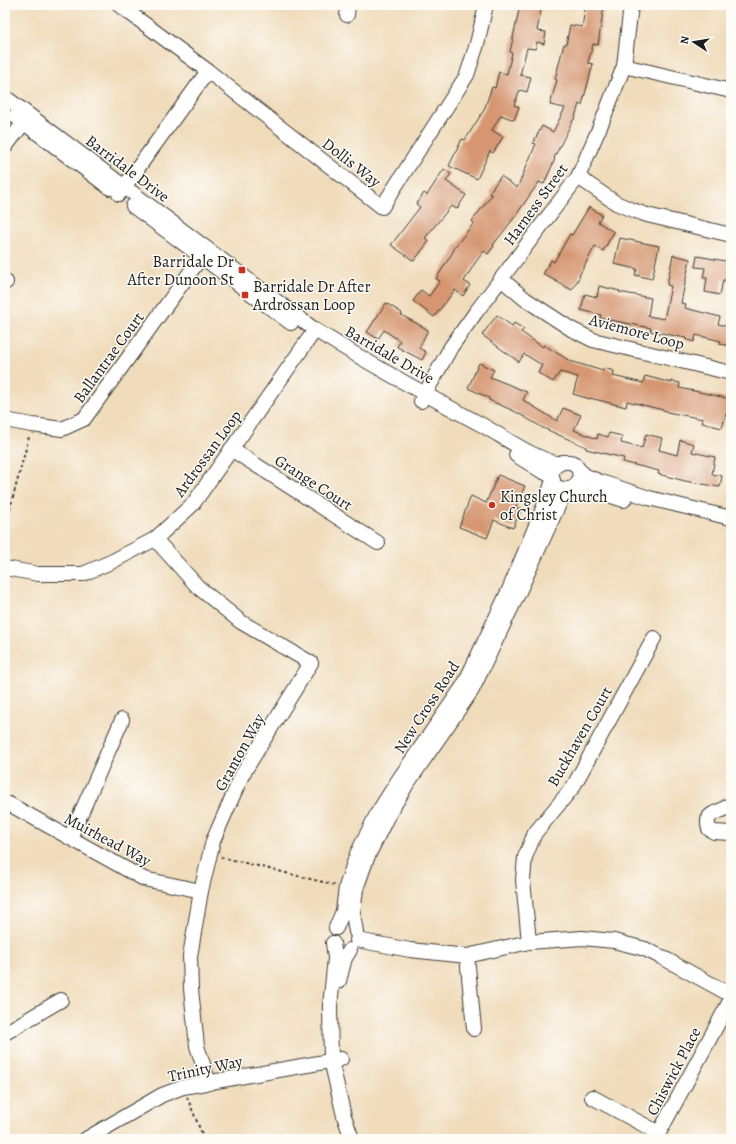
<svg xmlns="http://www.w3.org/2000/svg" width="736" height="1144" viewBox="0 0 736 1144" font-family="Alegreya,serif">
  <rect width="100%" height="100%" fill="#fdfcf7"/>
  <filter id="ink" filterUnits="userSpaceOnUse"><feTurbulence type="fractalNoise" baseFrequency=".025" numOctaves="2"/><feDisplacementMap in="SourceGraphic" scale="8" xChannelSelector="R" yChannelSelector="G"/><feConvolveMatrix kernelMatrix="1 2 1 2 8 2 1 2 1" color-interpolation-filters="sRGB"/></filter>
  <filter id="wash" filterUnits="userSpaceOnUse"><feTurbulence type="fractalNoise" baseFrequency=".012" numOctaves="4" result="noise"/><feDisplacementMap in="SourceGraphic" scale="16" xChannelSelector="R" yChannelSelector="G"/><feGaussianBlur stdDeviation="0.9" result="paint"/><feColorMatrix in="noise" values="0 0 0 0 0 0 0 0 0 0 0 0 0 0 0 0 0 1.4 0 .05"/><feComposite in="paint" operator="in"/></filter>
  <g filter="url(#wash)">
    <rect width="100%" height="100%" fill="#f0dcbb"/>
    <g id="blocks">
      <g fill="#d59671">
        <polygon points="520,5 542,5 537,31 546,32 544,44 537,42 535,49 527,48 520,75 531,77 527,92 520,90 514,105 519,107 514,120 501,115 492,130 503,137 493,153 490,151 477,179 449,166 462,139 465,140 484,110 492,87 495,88 499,72 507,74 512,53 510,52"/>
        <polygon points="586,5 604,5 598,45 593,44 588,63 593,64 582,105 579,104 574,120 573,120 554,158 555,159 544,184 539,182 514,218 493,245 494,246 488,254 484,251 475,263 464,281 470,285 463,296 455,290 434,317 413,301 421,290 429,296 440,281 436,279 454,250 453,249 474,223 472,221 492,195 489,193 501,176 517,188 536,144 533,143 542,126 553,132 565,108 550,105 557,80 555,79 564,44 566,45 570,25 582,27"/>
        <polygon points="444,169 451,174 446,181 466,195 457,209 451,206 425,238 429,241 414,261 391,245 420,207 416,204 424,193 427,195"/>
        <polygon points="589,207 602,215 598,222 614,232 603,251 595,246 579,276 580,276 572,290 543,274 551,260 554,262 570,234 572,235"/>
        <polygon points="620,238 659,246 652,279 635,275 637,269 614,264"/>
        <polygon points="673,255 690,259 681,303 686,304 685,308 720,317 718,324 731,327 731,346 720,344 721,341 696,335 694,342 685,339 686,338 650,331 651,328 600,318 601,315 581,310 585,294 597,297 599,286 620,291 619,292 651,298 648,316 664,319 671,286 667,285"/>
        <polygon points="697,256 731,262 731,281 723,280 720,295 705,292 707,278 703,278 705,268 695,267"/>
        <polygon points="386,303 402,313 401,315 416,323 428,330 419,348 426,352 422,360 397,347 400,341 384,330 378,339 367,332"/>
        <polygon points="497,315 512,326 514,323 524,329 521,332 543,347 544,345 570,361 603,371 604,368 614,371 613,376 643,383 645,376 672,383 672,381 680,383 679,388 704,393 731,399 731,415 726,414 722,428 702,423 703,419 667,412 667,411 627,401 626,407 590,398 590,399 573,394 578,377 560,372 553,382 538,373 542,365 524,354 519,362 482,335"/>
        <polygon points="479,363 494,370 490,377 527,392 523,400 557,421 563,408 581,415 574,430 597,439 598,434 608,437 609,433 622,436 621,443 642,448 646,434 662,438 659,450 677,455 680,440 694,444 692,452 715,457 712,474 722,476 720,487 685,481 658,474 659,471 623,462 624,458 586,449 586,447 543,428 516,412 489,400 489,398 468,388"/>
        <polygon points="498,475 525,486 516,507 521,510 513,528 494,520 487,538 459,527 471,496 486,503"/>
      </g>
    </g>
  </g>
  <g filter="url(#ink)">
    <use href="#blocks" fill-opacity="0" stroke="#3c3934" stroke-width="1"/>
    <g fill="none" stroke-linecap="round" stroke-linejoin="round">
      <g stroke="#3c3934" stroke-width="16">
        <g id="minor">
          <polyline points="119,5 208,71 382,207 467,75 477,44 486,5"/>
          <polyline points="347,15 348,5"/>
          <polyline points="624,66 731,91"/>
          <path d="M5,97L315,330C370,364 426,395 482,425C507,439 530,456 558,464"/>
          <polyline points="15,116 110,188"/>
          <polyline points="5,147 29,116"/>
          <polyline points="578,177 616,203 630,209 647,215 731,235"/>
          <polyline points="119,194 208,71"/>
          <polyline points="133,206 291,323"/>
          <polyline points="501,279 525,299 571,329 593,340 731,373"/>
          <polyline points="5,282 6,282"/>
          <polyline points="421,401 451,347 476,312 578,177 602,122 624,66 631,5"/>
          <polyline points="5,420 32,425 62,429 84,419 207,249"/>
          <polyline points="231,449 378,543"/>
          <polyline points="516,455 540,470 552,476"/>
          <polyline points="553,470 554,467 562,462 570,462 574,463 579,470 586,476 598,481 649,498 731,518"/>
          <path d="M560,488C572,493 582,483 579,470"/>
          <polyline points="572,488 605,494 624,500"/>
          <polyline points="155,539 198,587 241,622 311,663 242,775 213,841 201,891 190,956 191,989 197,1046 209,1083"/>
          <polyline points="5,568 38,574 83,574 113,561 155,539 193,504 315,330"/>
          <polyline points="5,804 9,804 144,879 201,891"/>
          <path d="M731,804C728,806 725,808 722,810C712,814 705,815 709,829L714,832L731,833"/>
          <polyline points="70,838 122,720"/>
          <polyline points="336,928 343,911 346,887 357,854 377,814 399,779 464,685 509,590 547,499 553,480"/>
          <polyline points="356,932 353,913 356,889 367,858 386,819 407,784 472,690 518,594 559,504 568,489"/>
          <polyline points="357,940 410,950 467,956 529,942 582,938 614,941 645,949 667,960 731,995"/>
          <polyline points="529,942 523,880 525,857 535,833 573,787 654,638"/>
          <polyline points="333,943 335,958 330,1006 331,1060 344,1116 352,1139"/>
          <polyline points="467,956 474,1029"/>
          <polyline points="339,981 345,958 350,950"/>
          <polyline points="5,1033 61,1000"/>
          <polyline points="592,1097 659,1133 731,999"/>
          <polyline points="86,1139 162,1095 183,1087 341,1059"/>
        </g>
      </g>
      <g stroke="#3c3934" stroke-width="2" stroke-dasharray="3 3" stroke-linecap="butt">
        <polyline points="5,527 29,437"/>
        <polyline points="221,857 335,885"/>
        <polyline points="187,1097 204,1139"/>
      </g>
      <use href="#minor" stroke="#fff" stroke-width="14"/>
    </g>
  </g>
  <g fill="#c8321e" stroke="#fdfcf7" stroke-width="1.5">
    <rect x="238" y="266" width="8" height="8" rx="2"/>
    <rect x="241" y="291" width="8" height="8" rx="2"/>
    <circle cx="492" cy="505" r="4"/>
  </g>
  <g text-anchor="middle" stroke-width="3" stroke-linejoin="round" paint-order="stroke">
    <g font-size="16" fill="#1c1c1c" stroke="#fdfcf7">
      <text transform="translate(352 162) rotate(38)" y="6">Dollis Way</text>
      <text transform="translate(128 168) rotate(37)" y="6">Barridale Drive</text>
      <text transform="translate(535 204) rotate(-54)" y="6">Harness Street</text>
      <text transform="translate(637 331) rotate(15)" y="6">Aviemore Loop</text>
      <text transform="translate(390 354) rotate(30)" y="6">Barridale Drive</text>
      <text transform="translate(108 357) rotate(-54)" y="6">Ballantrae Court</text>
      <text transform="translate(207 453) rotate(-54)" y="6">Ardrossan Loop</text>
      <text transform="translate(314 482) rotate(33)" y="6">Grange Court</text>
      <text transform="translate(426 707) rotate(-57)" y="6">New Cross Road</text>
      <text transform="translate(579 736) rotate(-60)" y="6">Buckhaven Court</text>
      <text transform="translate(239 752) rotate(-61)" y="6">Granton Way</text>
      <text transform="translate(108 839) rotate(28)" y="6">Muirhead Way</text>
      <text transform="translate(205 1068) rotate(-12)" y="6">Trinity Way</text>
      <text transform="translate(673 1071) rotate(-62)" y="6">Chiswick Place</text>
    </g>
    <g font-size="16" fill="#1c1c1c" stroke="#fdfcf7" text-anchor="start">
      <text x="234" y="267" text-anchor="end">Barridale Dr<tspan x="234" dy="18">After Dunoon St</tspan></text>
      <text x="253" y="292">Barridale Dr After<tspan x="253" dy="18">Ardrossan Loop</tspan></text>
      <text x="500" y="502">Kingsley Church<tspan x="500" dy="18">of Christ</tspan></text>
    </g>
  </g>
  <rect width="736" height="1144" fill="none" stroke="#fdfcf7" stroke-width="20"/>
  <g transform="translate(694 42) rotate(282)" stroke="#fdfcf7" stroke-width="3" paint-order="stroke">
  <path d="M0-3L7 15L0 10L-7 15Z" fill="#1c1c1c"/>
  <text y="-6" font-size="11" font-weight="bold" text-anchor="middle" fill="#1c1c1c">N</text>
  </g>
</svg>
